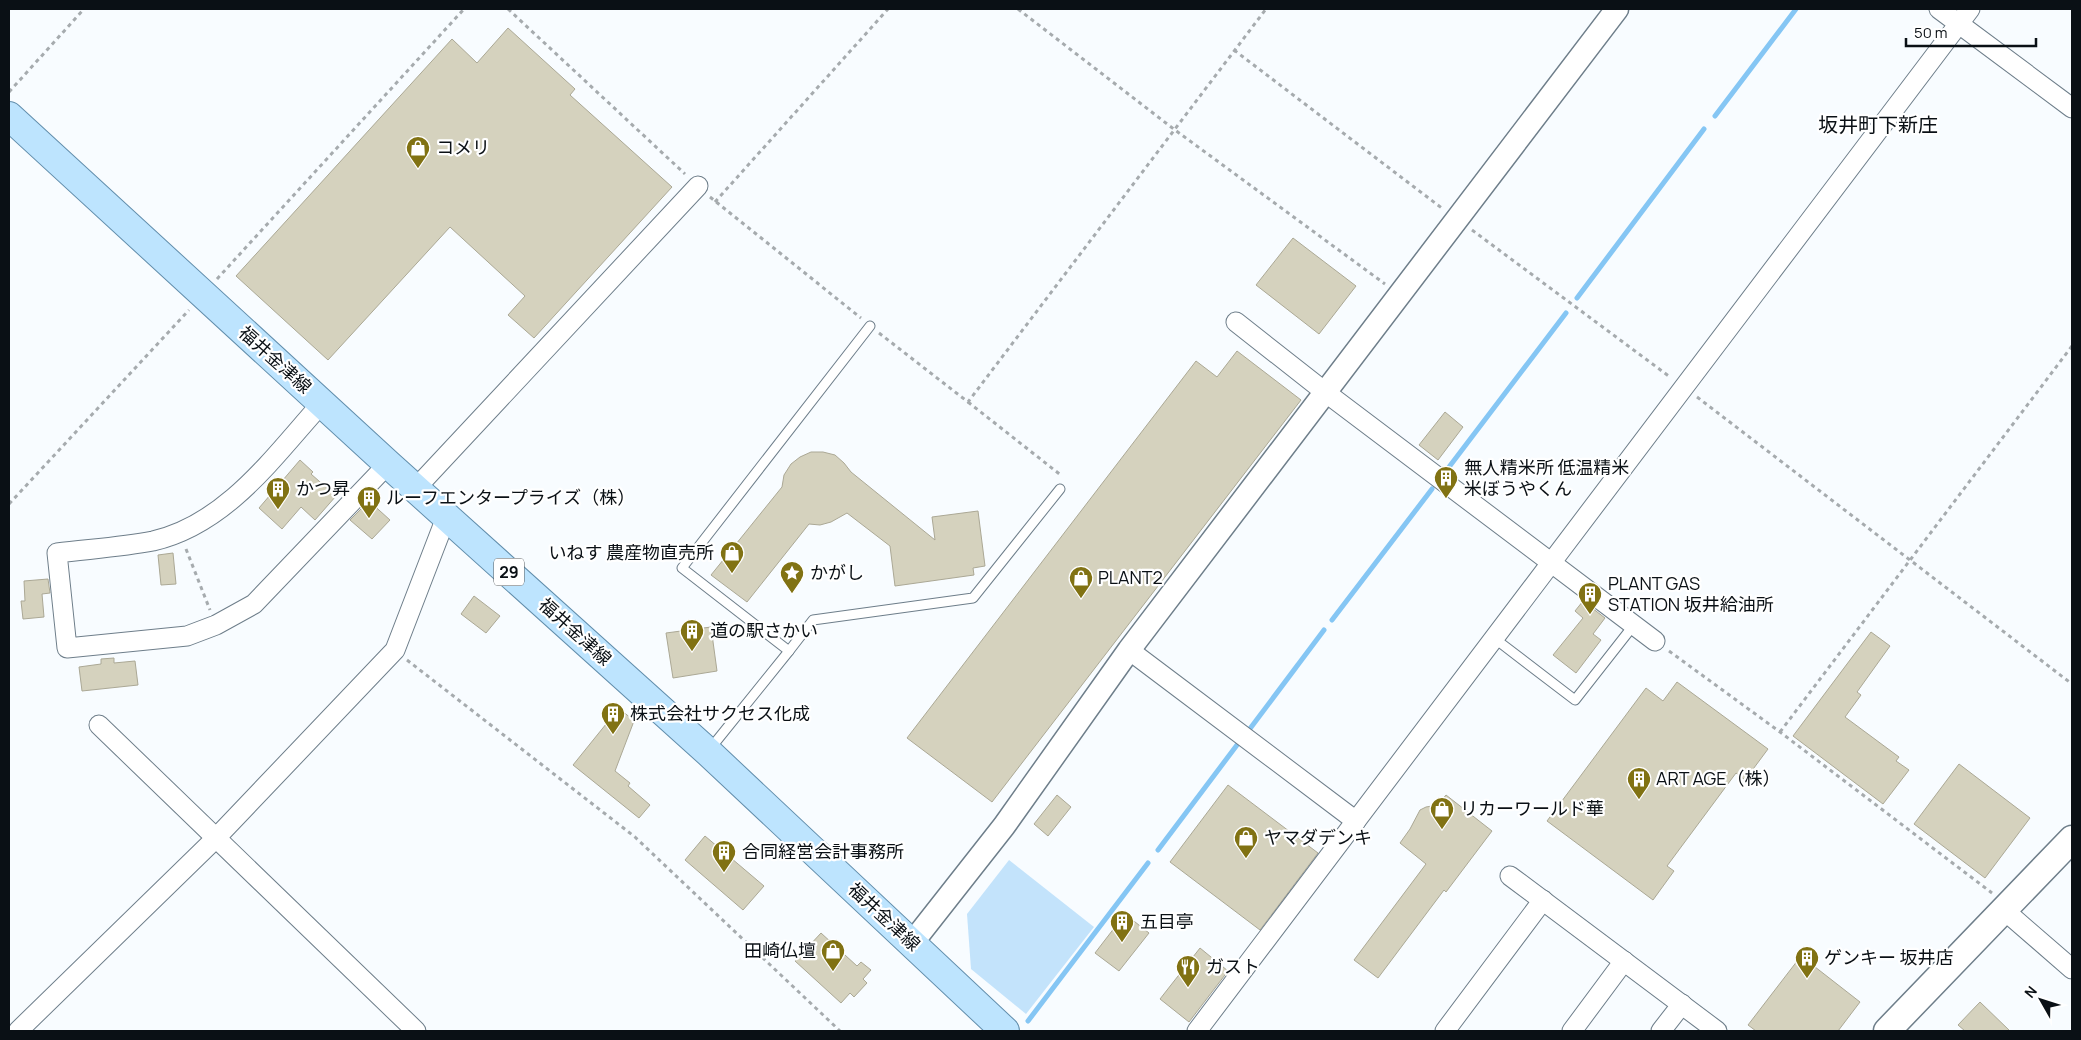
<svg xmlns="http://www.w3.org/2000/svg" width="2081" height="1040" viewBox="0 0 2081 1040" font-family="Manrope,'Noto Sans JP',sans-serif">
  <rect width="100%" height="100%" fill="#f8fcff"/>
  <polygon fill="#c3e3fb" points="1009,860 1094,927 1026,1014 971,969 967,914"/>
  <g fill="none" stroke-linecap="round" stroke-linejoin="round">
    <g stroke="#85c6f4" stroke-width="5">
      <polyline points="1715,116 1796,9"/>
      <polyline points="1577,298 1704,129"/>
      <polyline points="1446,471 1566,313"/>
      <polyline points="1332,620 1432,489"/>
      <polyline points="1249,730 1324,630"/>
      <polyline points="1158,850 1237,745"/>
      <polyline points="1028,1021 1148,863"/>
    </g>
  </g>
  <g fill="#d5d2be" stroke="#aba895">
    <polygon points="508,28 575,89 570,95 672,187 534,338 508,315 525,296 450,227 328,360 236,276 452,39 477,63"/>
    <polygon points="1293,238 1356,286 1319,334 1256,285"/>
    <polygon points="1237,351 1301,400 992,802 907,738 1196,361 1217,377"/>
    <polygon points="1445,412 1463,427 1438,460 1419,445"/>
    <polygon points="811,452 823,452 835,455 844,463 851,472 935,540 932,517 978,511 985,566 973,568 974,575 895,586 890,546 847,513 831,522 820,525 809,524 747,602 711,575 782,487 784,475 791,464 800,457"/>
    <polygon points="300,460 313,472 311,474 336,496 315,520 301,507 282,529 259,508"/>
    <polygon points="369,501 390,520 372,539 350,520"/>
    <polygon points="173,553 176,584 161,585 158,555"/>
    <polygon points="48,579 50,593 42,594 44,617 23,619 21,601 25,601 24,581"/>
    <polygon points="474,596 500,616 486,633 461,614"/>
    <polygon points="1583,601 1605,618 1593,634 1601,640 1576,673 1553,655 1583,618 1575,611"/>
    <polygon points="711,627 717,671 673,678 666,633"/>
    <polygon points="1871,632 1890,646 1857,692 1861,695 1845,717 1899,757 1896,761 1909,770 1883,804 1793,736"/>
    <polygon points="114,658 114,663 135,661 138,685 82,691 79,667 101,664 101,659"/>
    <polygon points="1677,682 1768,749 1745,780 1736,773 1667,866 1674,871 1653,900 1547,821 1646,688 1663,701"/>
    <polygon points="619,708 634,721 615,771 630,783 628,786 650,805 639,818 573,765"/>
    <polygon points="1959,764 2030,818 1985,878 1914,824"/>
    <polygon points="1228,785 1318,853 1260,930 1170,862"/>
    <polygon points="1057,795 1071,807 1048,836 1034,824"/>
    <polygon points="1446,795 1492,831 1446,892 1444,890 1378,978 1354,960 1426,864 1400,843 1410,829 1420,810 1426,807 1438,805"/>
    <polygon points="705,836 764,886 743,910 685,860"/>
    <polygon points="1125,914 1149,933 1119,971 1095,953"/>
    <polygon points="821,933 857,966 861,962 871,970 863,979 867,983 854,997 850,993 841,1003 795,961"/>
    <polygon points="1200,948 1228,971 1189,1022 1160,999"/>
    <polygon points="1801,956 1860,1002 1838,1031 1756,1031 1748,1025"/>
    <polygon points="1980,1002 2010,1031 1965,1031 1958,1025"/>
  </g>
  <g fill="none" stroke-linecap="round" stroke-linejoin="round">
    <g stroke="#6e7e8a" stroke-width="11">
      <g id="service">
        <polyline points="1494,638 1575,700 1633,626"/>
        <polyline points="789,651 813,620 973,598 1060,489"/>
        <polyline points="710,749 789,651 682,568 870,326"/>
      </g>
    </g>
    <g stroke="#6e7e8a" stroke-width="21">
      <g id="minor">
        <polyline points="1939,9 2072,108"/>
        <polyline points="1236,322 1325,392 1655,641"/>
        <path d="M322,403C274,456 227,524 153,541C122,547 89,549 57,553L67,648L187,636L216,625L254,604L388,464"/>
        <polyline points="416,488 698,186"/>
        <polyline points="1129,650 1356,821"/>
        <polyline points="99,725 416,1031"/>
        <polyline points="1510,876 1717,1031"/>
        <polyline points="2004,910 2072,969"/>
        <polyline points="18,1031 215,839 395,650 447,515"/>
        <polyline points="1197,1031 1970,9"/>
        <polyline points="1445,1031 1543,900"/>
        <polyline points="1572,1031 1624,961"/>
        <polyline points="1661,1031 1682,1004"/>
      </g>
    </g>
    <g stroke="#6e7e8a" stroke-width="25">
      <polyline id="tertiary" points="912,943 1004,826 1129,650 1617,9"/>
    </g>
    <g stroke="#6e7e8a" stroke-width="29">
      <polyline id="secondary" points="1887,1031 2072,839"/>
    </g>
    <g stroke="#628eac" stroke-width="30">
      <polyline id="primary" points="9,116 388,464 708,752 1005,1031"/>
    </g>
    <g stroke="#a6abae" stroke-width="3" stroke-dasharray="4 4" stroke-linecap="butt">
      <polyline points="508,9 685,174"/>
      <polyline points="1018,9 1175,130 1385,284"/>
      <polyline points="1234,50 1443,209"/>
      <polyline points="9,92 84,9"/>
      <polyline points="710,197 861,318"/>
      <polyline points="715,202 888,9"/>
      <polyline points="1472,230 1670,377"/>
      <polyline points="217,279 464,9"/>
      <polyline points="879,333 968,402 1266,9"/>
      <polyline points="1697,397 2072,684"/>
      <polyline points="968,402 1062,476"/>
      <polyline points="9,504 189,310"/>
      <polyline points="186,549 210,610"/>
      <polyline points="1669,651 1780,732 1992,893"/>
      <polyline points="407,660 635,837 840,1031"/>
      <polyline points="1780,732 2072,346"/>
    </g>
    <use href="#service" stroke="#fff" stroke-width="9"/>
    <use href="#minor" stroke="#fff" stroke-width="19"/>
    <use href="#tertiary" stroke="#fff" stroke-width="22"/>
    <use href="#secondary" stroke="#fff" stroke-width="26"/>
    <use href="#primary" stroke="#bde4fe" stroke-width="28"/>
  </g>
  <defs>
    <g id="shop-pin" transform="scale(1.25)"><path d="M0 17L-7.5 6A9.5 9.5 0 1 1 7.5 6Z" fill="#817213" stroke="#fff"/><path d="M-5-2.5h2.3a2.7 3.5 0 0 1 5.4 0H5L5.5 6h-11ZM-1.5-2.5h3a1.5 2.3 0 0 0-3 0Z" fill="#fff"/></g>
    <g id="building-pin" transform="scale(1.25)"><path d="M0 17L-7.5 6A9.5 9.5 0 1 1 7.5 6Z" fill="#817213" stroke="#fff"/><path d="M-4-6H4V6H1V3H-1V6H-4ZM-2.5-4.3h1.7v1.8h-1.7ZM.8-4.3h1.7v1.8H.8ZM-2.5-1h1.7V.8h-1.7ZM.8-1h1.7V.8H.8Z" fill="#fff"/></g>
    <g id="sight-pin" transform="scale(1.25)"><path d="M0 17L-7.5 6A9.5 9.5 0 1 1 7.5 6Z" fill="#817213" stroke="#fff"/><path d="M0-6L1.8-2.2L6-1.7L2.9 1.2L3.7 5.4L0 3.3L-3.7 5.4L-2.9 1.2L-6-1.7L-1.8-2.2Z" fill="#fff"/></g>
    <g id="restaurant-pin" transform="scale(1.25)"><path d="M0 17L-7.5 6A9.5 9.5 0 1 1 7.5 6Z" fill="#817213" stroke="#fff"/><path d="M-5-6h1v4h1v-4h1v4h1v-4h1v5L-1.5 .5V6h-2V.5L-5-1ZM5-6V6H3V1.5H1.5Q1.5-4 5-6Z" fill="#fff"/></g>
  </defs>
  <g fill-rule="evenodd">
    <use href="#shop-pin" x="418" y="148"/>
    <use href="#building-pin" x="1446" y="478"/>
    <use href="#building-pin" x="278" y="489"/>
    <use href="#building-pin" x="369" y="498"/>
    <use href="#shop-pin" x="732" y="553"/>
    <use href="#sight-pin" x="792" y="573"/>
    <use href="#shop-pin" x="1081" y="578"/>
    <use href="#building-pin" x="1590" y="594"/>
    <use href="#building-pin" x="692" y="631"/>
    <use href="#building-pin" x="613" y="714"/>
    <use href="#building-pin" x="1639" y="779"/>
    <use href="#shop-pin" x="1442" y="809"/>
    <use href="#shop-pin" x="1246" y="838"/>
    <use href="#building-pin" x="724" y="852"/>
    <use href="#building-pin" x="1122" y="922"/>
    <use href="#shop-pin" x="833" y="951"/>
    <use href="#building-pin" x="1807" y="958"/>
    <use href="#restaurant-pin" x="1188" y="967"/>
  </g>
  <g text-anchor="middle" stroke-width="4.5" stroke-linejoin="round" paint-order="stroke">
    <rect fill="#fff" stroke="#54585b" stroke-width="1" x="494" y="558.5" width="30" height="27" rx="4"/>
    <g font-size="16" font-weight="bold" fill="#0a1015">
      <text x="509" y="578">29</text>
    </g>
    <g font-size="18" fill="#0a1015" stroke="#fff" text-anchor="start">
      <text x="436" y="154">コメリ</text>
      <text x="1464" y="474">無人精米所 低温精米<tspan x="1464" dy="21">米ぼうやくん</tspan></text>
      <text x="296" y="495">かつ昇</text>
      <text x="386" y="504">ルーフエンタープライズ（株）</text>
      <text x="714" y="559" text-anchor="end">いねす 農産物直売所</text>
      <text x="810" y="579">かがし</text>
      <text x="1098" y="584">PLANT2</text>
      <text x="1608" y="590">PLANT GAS<tspan x="1608" dy="21">STATION 坂井給油所</tspan></text>
      <text x="710" y="637">道の駅さかい</text>
      <text x="630" y="720">株式会社サクセス化成</text>
      <text x="1656" y="785">ART AGE（株）</text>
      <text x="1460" y="815">リカーワールド華</text>
      <text x="1264" y="844">ヤマダデンキ</text>
      <text x="742" y="858">合同経営会計事務所</text>
      <text x="1140" y="928">五目亭</text>
      <text x="816" y="957" text-anchor="end">田崎仏壇</text>
      <text x="1824" y="964">ゲンキー 坂井店</text>
      <text x="1206" y="973">ガスト</text>
    </g>
    <g font-size="18" fill="#0a1015" stroke="#fff">
      <text transform="translate(275 360) rotate(42)" y="6">福井金津線</text>
      <text transform="translate(575 632) rotate(42)" y="6">福井金津線</text>
      <text transform="translate(884 917) rotate(43)" y="6">福井金津線</text>
    </g>
    <g font-size="20" fill="#0a1015" stroke="#fff">
      <text x="1878" y="132">坂井町下新庄</text>
    </g>
  </g>
  <rect width="2081" height="1040" fill="none" stroke="#0a1015" stroke-width="20"/>
  <g transform="translate(2041 1000) rotate(309)" stroke="#ffffff" stroke-width="4" paint-order="stroke">
  <path d="M0-4L9 19L0 12L-9 19Z" fill="#0a1015"/>
  <text y="-8" font-size="14" font-weight="bold" text-anchor="middle" fill="#0a1015">N</text>
  </g>
  <path d="M1906 38v8h130v-8" fill="none" stroke="#0a1015" stroke-width="2.5"/>
  <text x="1914" y="38" font-size="15" fill="#0a1015" stroke="#ffffff" stroke-width="4" paint-order="stroke">50 m</text>
</svg>
